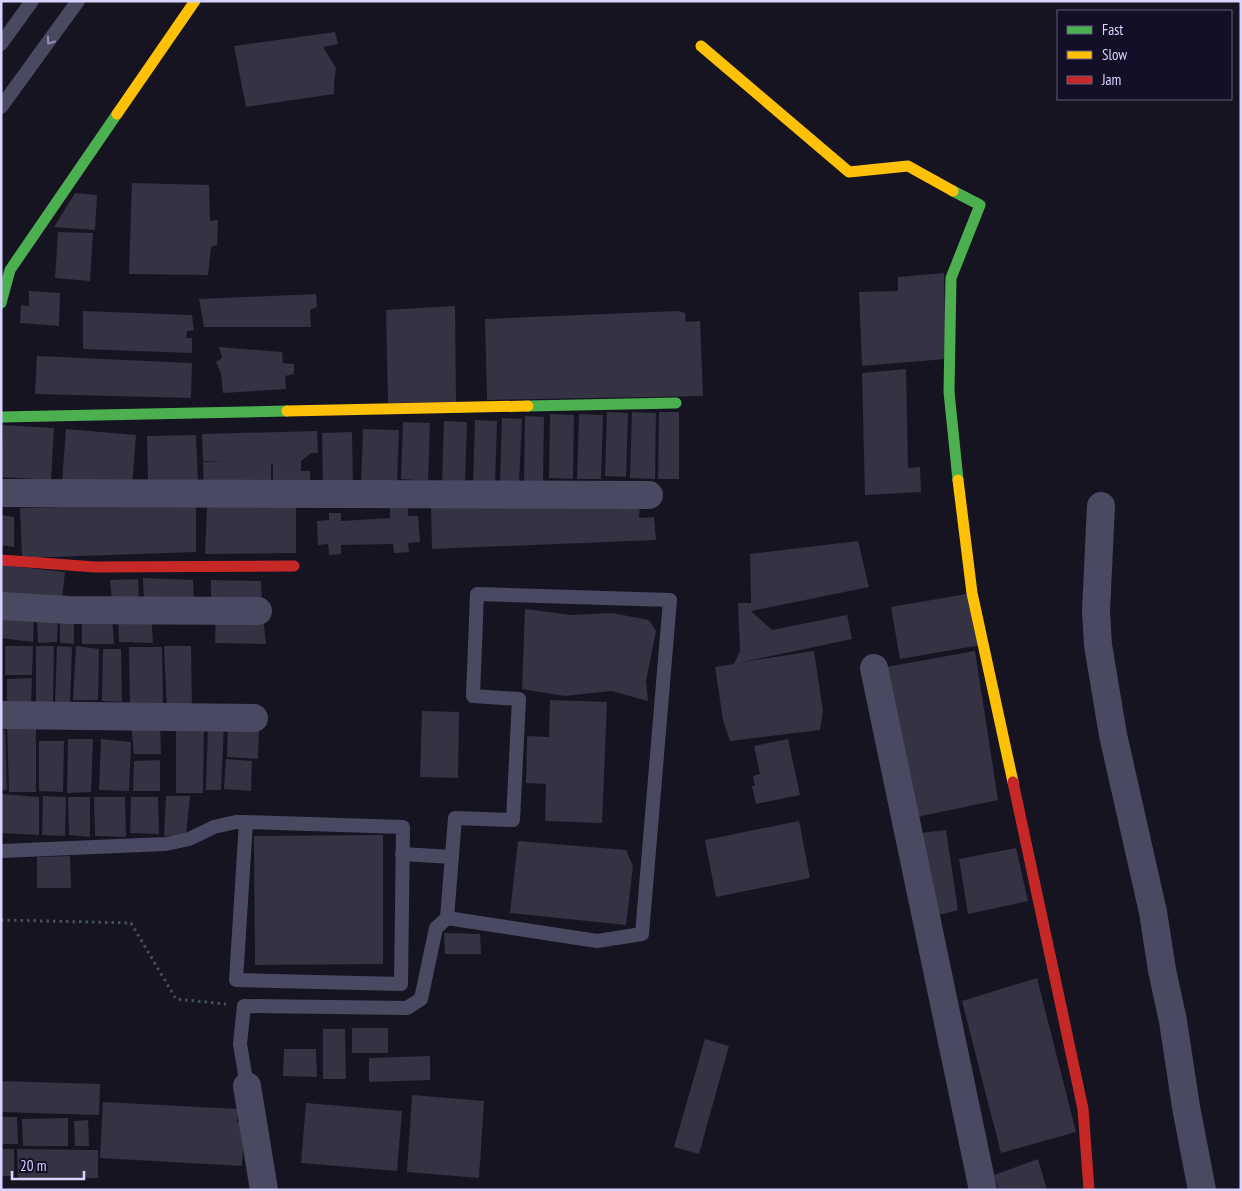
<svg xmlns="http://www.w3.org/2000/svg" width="1242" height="1191" viewBox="0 0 1242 1191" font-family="'PT Sans Narrow',sans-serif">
  <rect width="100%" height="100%" fill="#161421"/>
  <g fill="#343243">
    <polygon points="335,32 338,44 323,47 336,68 334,83 334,94 246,107 234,46"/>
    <polygon points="132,183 209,185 210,221 218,220 217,245 211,247 208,275 129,274"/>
    <polygon points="75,193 97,195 95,230 54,227"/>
    <polygon points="58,232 93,233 90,281 55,278"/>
    <polygon points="944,273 946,359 862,366 859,292 898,291 898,277"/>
    <polygon points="29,291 60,293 59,326 20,323 21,305 29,306"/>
    <polygon points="316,294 317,307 310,310 311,327 204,327 199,299"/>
    <polygon points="455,306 456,402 388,403 386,310"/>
    <polygon points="83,311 192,315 194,330 187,331 186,338 192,338 192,353 83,349"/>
    <polygon points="678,311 685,313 686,322 700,321 703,396 487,400 485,319"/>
    <polygon points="219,347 282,352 283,363 294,364 294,374 285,376 286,389 223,393 221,374 216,362 222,358"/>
    <polygon points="37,356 192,363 191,398 35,394"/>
    <polygon points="906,369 908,468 920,467 921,492 865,495 862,373"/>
    <polygon points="607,412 628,413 626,477 605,476"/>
    <polygon points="632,412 656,413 655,479 630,478"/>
    <polygon points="659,412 679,412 679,479 658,479"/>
    <polygon points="550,414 574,415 573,479 549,478"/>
    <polygon points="579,414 603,415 601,479 577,479"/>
    <polygon points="525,416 544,417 543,482 524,482"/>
    <polygon points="502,418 522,419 519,484 500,483"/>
    <polygon points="475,420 497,421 495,485 473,484"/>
    <polygon points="444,421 467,422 465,484 442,483"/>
    <polygon points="403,422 430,423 428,481 401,479"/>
    <polygon points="3,425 54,428 51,480 1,477"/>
    <polygon points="66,429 136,435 132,488 62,482"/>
    <polygon points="363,429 399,430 397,484 361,483"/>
    <polygon points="317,431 318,453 311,453 301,461 301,471 310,471 310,484 273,484 273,464 271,464 271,488 204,489 203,462 223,462 203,461 202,434"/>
    <polygon points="352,432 353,488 323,487 322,433"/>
    <polygon points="196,435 198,483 148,484 147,436"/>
    <polygon points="196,504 196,552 22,558 20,508"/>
    <polygon points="408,504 408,516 418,516 420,542 408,543 409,552 394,553 393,544 341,545 341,554 329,555 328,544 318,545 317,521 329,520 329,513 341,513 341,521 390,518 390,505"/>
    <polygon points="640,504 639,518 654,517 656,540 432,549 431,508"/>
    <polygon points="296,506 296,553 205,554 207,507"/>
    <polygon points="1,515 14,517 14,547 1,545"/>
    <polygon points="858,541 869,587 751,611 772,630 847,615 852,639 743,662 814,651 823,711 820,730 730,741 723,720 715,667 734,664 740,651 738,603 751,603 750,554"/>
    <polygon points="1,565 65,572 62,599 1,594"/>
    <polygon points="143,578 193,580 194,603 144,602"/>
    <polygon points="138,579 139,600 112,601 110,580"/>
    <polygon points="211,580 261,581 262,606 211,605"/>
    <polygon points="972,593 981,645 900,659 891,607"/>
    <polygon points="525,609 571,615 612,613 649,620 656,631 646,681 648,701 611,691 565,696 522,689"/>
    <polygon points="1,613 34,615 33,642 1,638"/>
    <polygon points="118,614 151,614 153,643 119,642"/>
    <polygon points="37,615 58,615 57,642 38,643"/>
    <polygon points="60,615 74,616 74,644 60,643"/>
    <polygon points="82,616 112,616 114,644 82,644"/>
    <polygon points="216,616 263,617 266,644 215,643"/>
    <polygon points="5,646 33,646 32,675 5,675"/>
    <polygon points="36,646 54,646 53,706 36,706"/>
    <polygon points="57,646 72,647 70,706 55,705"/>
    <polygon points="76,646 99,649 98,700 73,700"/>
    <polygon points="164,646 191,646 192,708 167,708"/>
    <polygon points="129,647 162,647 163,707 130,707"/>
    <polygon points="103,649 121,649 122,702 102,701"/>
    <polygon points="975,651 998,800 917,817 886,667"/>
    <polygon points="32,678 31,707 7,708 7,679"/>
    <polygon points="550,700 607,702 602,823 545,821 546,784 526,783 527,736 549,737"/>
    <polygon points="422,711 459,712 458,778 420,777"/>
    <polygon points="131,723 160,724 161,754 134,754"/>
    <polygon points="176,723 204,724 203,793 176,793"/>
    <polygon points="7,724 36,724 36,792 9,792"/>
    <polygon points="208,724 224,725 221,790 206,790"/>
    <polygon points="228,724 259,726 258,759 227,757"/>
    <polygon points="1,730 5,730 7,790 1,790"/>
    <polygon points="68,739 93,739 91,792 67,793"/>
    <polygon points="101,739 131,742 129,791 99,790"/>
    <polygon points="788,739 800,795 756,804 752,786 755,786 753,776 760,774 754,746"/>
    <polygon points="39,741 64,741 63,792 39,791"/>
    <polygon points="226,759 252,761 251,791 224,789"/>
    <polygon points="160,760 160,791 133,791 134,761"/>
    <polygon points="1,794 39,797 39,835 1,833"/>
    <polygon points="43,796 66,797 65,836 42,835"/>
    <polygon points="166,796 190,796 186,835 164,836"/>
    <polygon points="68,797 90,797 90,837 69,835"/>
    <polygon points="94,797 125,797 126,837 95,836"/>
    <polygon points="131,797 158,797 159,834 130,833"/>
    <polygon points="799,821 810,878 716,897 705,840"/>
    <polygon points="946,830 958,910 935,916 921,833"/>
    <polygon points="383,835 383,964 255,965 254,836"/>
    <polygon points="518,841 626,850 633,866 626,925 510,913"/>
    <polygon points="1016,848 1028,901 968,914 959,859"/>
    <polygon points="70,856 71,888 37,888 37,857"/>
    <polygon points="444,933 480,934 481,954 445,954"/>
    <polygon points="1037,978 1076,1132 1001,1153 962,1001"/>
    <rect x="352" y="1028" width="36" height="25"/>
    <polygon points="323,1029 345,1029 346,1079 323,1079"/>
    <polygon points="705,1039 729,1046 699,1154 674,1147"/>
    <polygon points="284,1049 316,1049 317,1077 283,1076"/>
    <polygon points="430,1056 430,1080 369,1082 369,1058"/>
    <polygon points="1,1081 100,1084 99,1115 1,1112"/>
    <polygon points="412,1095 484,1101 479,1178 407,1172"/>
    <polygon points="103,1102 238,1109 237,1122 245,1122 242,1166 100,1158"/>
    <polygon points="306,1103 402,1111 397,1171 301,1163"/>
    <polygon points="1,1117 17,1117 18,1144 1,1144"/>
    <polygon points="68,1118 68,1146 23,1146 22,1119"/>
    <polygon points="88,1120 89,1146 75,1146 74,1121"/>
    <rect x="1" y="1149" width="13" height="27"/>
    <polygon points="17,1149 98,1150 98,1178 18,1179"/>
    <polygon points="1038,1159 1047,1190 999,1190 994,1175"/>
  </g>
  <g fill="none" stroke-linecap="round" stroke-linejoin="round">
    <polyline stroke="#44505f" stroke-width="3" stroke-dasharray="2.5 4" stroke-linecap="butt" points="1,920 131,923 176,999 226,1004"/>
    <g stroke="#4a4962" stroke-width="14">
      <polyline points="1,44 32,1"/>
      <polyline points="1,107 78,1"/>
      <polyline points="1,851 166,844 189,839 214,827 236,822 246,822 403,827 401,984 236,980 246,822"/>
      <polyline points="402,854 452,857"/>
      <polyline points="247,1086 240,1044 244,1006 407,1008 421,999 436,928 447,918 597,941 642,934 670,600 477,594 473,696 519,699 513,820 455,818 447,918"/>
    </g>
    <g stroke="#4a4962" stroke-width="28">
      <polyline points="1,493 649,495"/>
      <polyline points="1101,506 1096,611 1098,645 1113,735 1153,912 1162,970 1173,1021 1186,1107 1202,1190"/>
      <polyline points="1,606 69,610 258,611"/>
      <polyline points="874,668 983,1190"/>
      <polyline points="1,715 254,718"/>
      <polyline points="247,1086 264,1190"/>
    </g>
    <g stroke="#4caf50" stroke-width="11">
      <polyline points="953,191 980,205 951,278 949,392 958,480"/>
      <polyline points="1,303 10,270 117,114"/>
      <polyline points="528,406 676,403"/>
      <polyline points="1,417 287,411"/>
    </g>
    <g stroke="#ffc107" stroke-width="11">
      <polyline points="701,46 849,172 908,166 953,191"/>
      <polyline points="117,114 195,1"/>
      <polyline points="287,411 528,406"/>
      <polyline points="958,480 972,593 1013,782"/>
    </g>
    <g stroke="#c62828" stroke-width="11">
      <polyline points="1,560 95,567 294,566"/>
      <polyline points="1013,782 1083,1109 1089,1190"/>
    </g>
  </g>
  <defs><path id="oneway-chevron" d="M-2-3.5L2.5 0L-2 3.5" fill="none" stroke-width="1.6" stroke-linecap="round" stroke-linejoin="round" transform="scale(1.25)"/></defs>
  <use stroke="#928eb0" href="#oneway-chevron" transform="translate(50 41) rotate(126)"/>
  <rect width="1242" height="1191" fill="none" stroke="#d9d4ff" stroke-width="5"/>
  <rect x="1057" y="10" width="175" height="90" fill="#130f26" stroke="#625e7d"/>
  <rect x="1067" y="26" width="25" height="8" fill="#4caf50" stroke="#625e7d"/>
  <text x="1102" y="35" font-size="15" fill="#d9d4ff">Fast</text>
  <rect x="1067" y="51" width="25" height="8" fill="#ffc107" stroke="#625e7d"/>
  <text x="1102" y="60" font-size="15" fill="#d9d4ff">Slow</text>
  <rect x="1067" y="76" width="25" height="8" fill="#c62828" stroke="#625e7d"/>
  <text x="1102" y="85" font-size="15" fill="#d9d4ff">Jam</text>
  <path d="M12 1171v8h72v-8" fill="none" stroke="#d9d4ff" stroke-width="2.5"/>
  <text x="20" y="1171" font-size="15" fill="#d9d4ff" stroke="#130f26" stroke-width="4" paint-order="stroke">20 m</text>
</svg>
